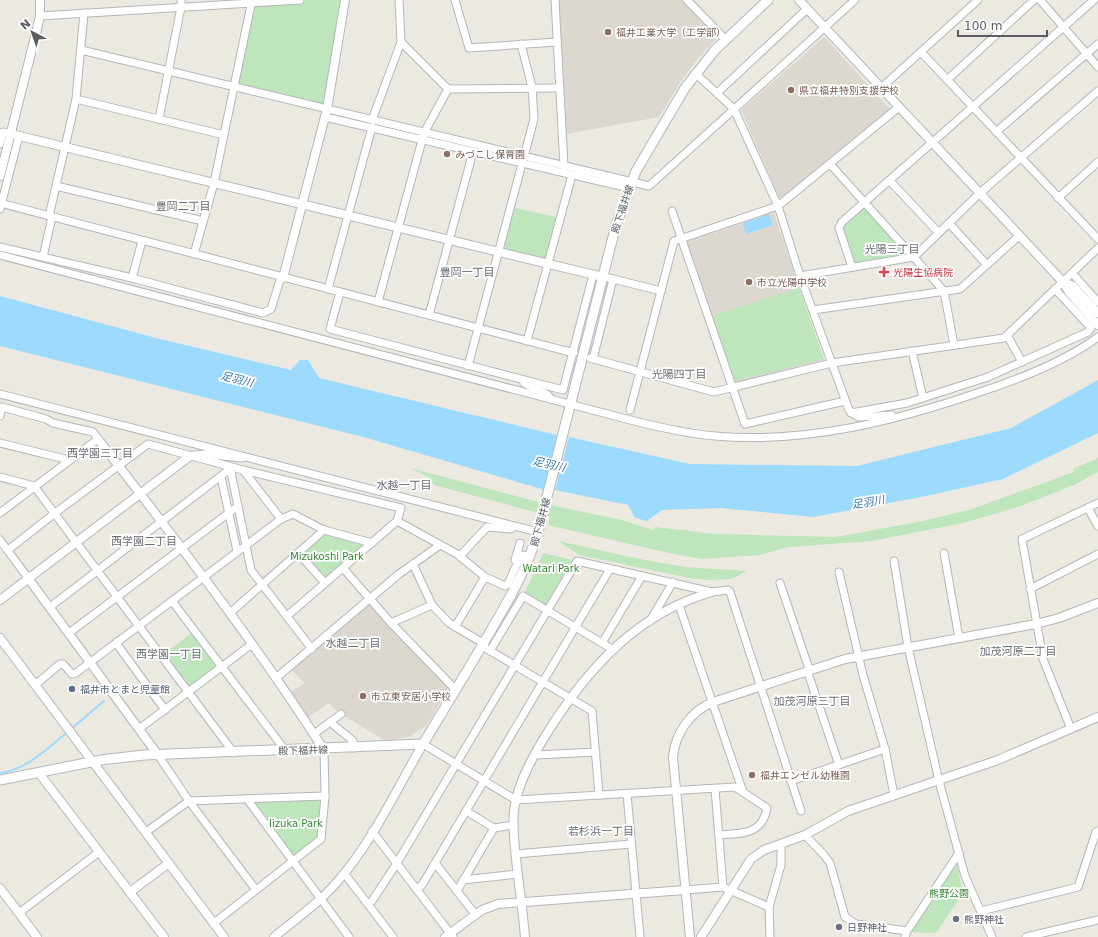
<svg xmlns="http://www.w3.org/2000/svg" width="1098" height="937" viewBox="0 0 1098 937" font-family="'DejaVu Sans','Noto Sans JP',sans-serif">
  <rect width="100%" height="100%" fill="#ece9e0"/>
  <g fill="#dcd8cf">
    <polygon points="557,0 682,0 718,37 698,58 681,81 659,117 567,134 564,132"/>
    <polygon points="824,37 890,109 783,198 779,197 741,110"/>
    <polygon points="774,213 824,361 734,383 686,242"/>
    <polygon points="368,603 371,604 448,685 449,689 426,726 409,737 386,741 338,712 329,703 307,718 289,693 305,683 291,670"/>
  </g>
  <g fill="#bee5bb">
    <polygon points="300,0 344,0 324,109 238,88 252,3"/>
    <polygon points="864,207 867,208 906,255 856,264 853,262 842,229 843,224"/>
    <polygon points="515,208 556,217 558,220 548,258 545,259 504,249 503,247 513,210"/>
    <polygon points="799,288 824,359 734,381 712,316"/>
    <polygon points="1098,458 1098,472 1076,484 1021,506 963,523 872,541 789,547 759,555 702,559 669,553 548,525 550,516 434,485 428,477 410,468 550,505 622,520 653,530 655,527 715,534 836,537 923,521 972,509 1074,472 1073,469"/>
    <polygon points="325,534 361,544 361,549 325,580 302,554"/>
    <polygon points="558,541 640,559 685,567 747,571 731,579 709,580 689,578 580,555"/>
    <polygon points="543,553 572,560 545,606 524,594"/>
    <polygon points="192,633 217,668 190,688 164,654"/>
    <polygon points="320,799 317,839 294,857 253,803"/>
    <polygon points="956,861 963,893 936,933 909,932"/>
  </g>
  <g fill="#9ddaff">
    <polygon points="769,214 773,225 746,234 743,223"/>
    <polygon points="0,296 160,339 291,370 300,360 308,360 319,378 557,435 545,490 363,437 0,346"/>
    <polygon points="1098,380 1098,433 1003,479 921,497 813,517 721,508 662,510 647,521 635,518 628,505 555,490 569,437 690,464 857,466 1011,428"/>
  </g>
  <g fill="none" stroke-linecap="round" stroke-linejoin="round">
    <g stroke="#9ddaff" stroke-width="2">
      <polyline points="71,729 104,701"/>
      <path d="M0,773C27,770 47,748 68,732"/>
    </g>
    <g stroke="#b3b7bb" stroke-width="9">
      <g id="minor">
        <polyline points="455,0 469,48 557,42"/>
        <polyline points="555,0 564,166"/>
        <polyline points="687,0 725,39"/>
        <polyline points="1040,0 1098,67"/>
        <polyline points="40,16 300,0"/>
        <polyline points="401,42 448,89 560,88"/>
        <polyline points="81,50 649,186 855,0"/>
        <polyline points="921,52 1098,239"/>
        <polyline points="695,73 734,109 778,206 800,276 849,410 858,417 892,415"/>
        <polyline points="947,80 1034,0"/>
        <polyline points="881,88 978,0"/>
        <polyline points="717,93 807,9"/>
        <polyline points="76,99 224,135"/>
        <polyline points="325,117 629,188"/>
        <polyline points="159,119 181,7 181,0"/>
        <polyline points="372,120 401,42 399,0"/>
        <polyline points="996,132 1098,44"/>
        <polyline points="0,144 3,132 11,134"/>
        <polyline points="830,164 944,291 954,345"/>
        <polyline points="890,181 939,233"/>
        <polyline points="56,186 203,221"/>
        <polyline points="1058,198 1098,162"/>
        <polyline points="0,203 574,353"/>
        <polyline points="0,209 19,136"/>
        <polyline points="672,211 745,424 845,401"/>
        <polyline points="49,216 76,99 84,13"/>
        <polyline points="949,223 987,265"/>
        <polyline points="0,247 132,278 263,313 271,309 281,277"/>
        <polyline points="194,254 214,183 252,0"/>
        <path d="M0,255L638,422C663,428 689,434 715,436C805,444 896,421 980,392C1020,379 1064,362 1098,337"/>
        <polyline points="43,257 52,217"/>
        <polyline points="852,267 839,228 842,222 1094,0"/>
        <polyline points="1072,273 1098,302"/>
        <polyline points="800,276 914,257 980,193 1098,91"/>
        <polyline points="132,278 142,241"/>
        <polyline points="609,278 661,291"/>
        <polyline points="328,289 372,127"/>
        <polyline points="340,292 330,329 563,390 593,275"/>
        <polyline points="378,302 424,133 448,89"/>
        <polyline points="813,310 960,289 1020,235"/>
        <polyline points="429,315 473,152"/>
        <polyline points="1007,335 1022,362"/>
        <polyline points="527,341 572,175"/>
        <polyline points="912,351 923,398"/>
        <polyline points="590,358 714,392 832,363 1004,338 1098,248"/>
        <polyline points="593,359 613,279"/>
        <polyline points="468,366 534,119 532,87 521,44"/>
        <polyline points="524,383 548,395 551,399"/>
        <polyline points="0,394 538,532"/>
        <polyline points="630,410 674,241 778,206 899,107"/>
        <polyline points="851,413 907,403 988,377 1088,332 1091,328 1055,289"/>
        <polyline points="0,416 2,407 46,419 53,423 93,432 98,439 0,513"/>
        <polyline points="0,443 69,460"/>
        <polyline points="194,455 205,454 242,458"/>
        <polyline points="230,467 251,570 312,649"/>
        <polyline points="243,470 401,508 397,521 287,616"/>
        <polyline points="0,477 34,486 234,753"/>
        <polyline points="221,477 237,551"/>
        <polyline points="1088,508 1098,526"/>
        <polyline points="281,519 293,514 324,530 372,543"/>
        <polyline points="397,521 457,554 485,577 505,586 508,584 521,555 530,556"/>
        <polyline points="0,540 28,578"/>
        <polyline points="8,550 55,513 148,444 243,470 281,519 76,673 72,674 63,664 60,664 35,685"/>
        <polyline points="298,553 325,583"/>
        <polyline points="944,553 959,638"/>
        <polyline points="460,556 487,527 511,529"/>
        <polyline points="515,560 520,543"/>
        <polyline points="894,561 908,647 939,781 965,876 992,937"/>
        <polyline points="413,564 432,605 449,623 483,643"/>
        <polyline points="343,568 391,623 456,690"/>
        <polyline points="839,572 863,675 885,749 894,795"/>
        <polyline points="780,583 809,669"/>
        <polyline points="1030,589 1098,554"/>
        <polyline points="172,601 285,750"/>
        <polyline points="679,605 743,792"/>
        <polyline points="50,607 230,469"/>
        <polyline points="230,613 324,530"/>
        <polyline points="650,621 673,582"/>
        <polyline points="391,623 432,605"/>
        <polyline points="455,627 485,577"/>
        <polyline points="69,633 238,506"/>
        <polyline points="116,643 165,710"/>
        <polyline points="602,643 642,576"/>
        <polyline points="482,646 592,711 599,795"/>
        <polyline points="490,651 523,596 612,649"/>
        <polyline points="807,670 839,765"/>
        <polyline points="276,678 399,574 440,545"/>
        <polyline points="330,722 353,741 353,748"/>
        <polyline points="139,729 252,644"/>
        <polyline points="1071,729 1043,659 1022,539 1098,503"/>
        <polyline points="314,734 341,714"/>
        <path d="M423,744L516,800L735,787L767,808C762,836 741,833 719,835"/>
        <polyline points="158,755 189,801 256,890"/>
        <polyline points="535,755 596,752"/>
        <polyline points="791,781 885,749"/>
        <polyline points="715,789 723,887"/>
        <polyline points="627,794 640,937"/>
        <polyline points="247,799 349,937"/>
        <polyline points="466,811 494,828 513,825"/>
        <polyline points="372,831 453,937"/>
        <polyline points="146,832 189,801 325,796"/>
        <polyline points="805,835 824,855 830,863 845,917 856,924 907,931"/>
        <polyline points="516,854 631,844"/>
        <polyline points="435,863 475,914"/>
        <polyline points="344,873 393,937"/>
        <polyline points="463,880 518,874"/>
        <polyline points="417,889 422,885 610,569"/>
        <polyline points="685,890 723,887 769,907"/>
        <polyline points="457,891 494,828"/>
        <polyline points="368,904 372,901 397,863 577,561 712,592 728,590 730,592 801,811"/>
        <polyline points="981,911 1078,887 1096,832 1098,831"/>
        <polyline points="19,913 99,852"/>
        <polyline points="214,923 321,839 325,796 324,750"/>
        <polyline points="770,937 769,907 781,865 781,845"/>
        <polyline points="905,937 907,931 959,853"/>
        <polyline points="1026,937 1098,920"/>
      </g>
    </g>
    <g stroke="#b3b7bb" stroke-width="10">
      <g id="tertiary">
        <polyline points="799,0 1063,282 1069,292 1098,325"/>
        <polyline points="11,134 603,277"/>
        <polyline points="0,176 36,33 40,16 40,0"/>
        <polyline points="283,278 327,109 345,0"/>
        <polyline points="1063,282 1073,286 1098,313"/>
        <path d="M98,439C176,540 255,642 324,750"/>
        <polyline points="28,578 158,755"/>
        <polyline points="0,600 190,456"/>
        <polyline points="0,638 224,937"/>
        <polyline points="39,773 164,937"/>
        <polyline points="0,888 37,937"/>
        <polyline points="130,892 169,863"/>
        <path d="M274,937C296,919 319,903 338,881C373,841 396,790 423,744"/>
        <polyline points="445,937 482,910 498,904 685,890"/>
        <path d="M525,937C523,914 520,891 517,868C515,848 512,829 514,810C518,782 534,754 549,730C589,667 638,613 712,592"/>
        <path d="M690,937L673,757C675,733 691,711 713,702L845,659L1036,624L1059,618L1098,603"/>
        <polyline points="701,937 751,859 764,850 805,835 848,811 998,760 1098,717"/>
      </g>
    </g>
    <g stroke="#b4b8bd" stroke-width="11">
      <path id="secondary" d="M0,780L101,760L144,755L423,744C443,711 463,678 483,644C504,608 526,573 538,532L616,225L636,171L685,88L715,50L768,0"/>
    </g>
    <use href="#minor" stroke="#fff" stroke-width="7"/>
    <use href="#tertiary" stroke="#fff" stroke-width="8"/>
    <use href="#secondary" stroke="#fff" stroke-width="9"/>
  </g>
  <g fill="#8d6e63" stroke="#fff" stroke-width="1.5">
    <circle cx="608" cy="32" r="4"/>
    <circle cx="791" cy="90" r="4"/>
    <circle cx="447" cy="154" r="4"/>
    <circle cx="749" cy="282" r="4"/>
    <circle cx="363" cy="696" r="4"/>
    <circle cx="752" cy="775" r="4"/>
  </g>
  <path fill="#e0444e" stroke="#fff" stroke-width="1.5" d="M882 266h4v4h4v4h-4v4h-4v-4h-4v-4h4z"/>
  <circle fill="#5c6f8a" stroke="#fff" stroke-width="1.5" cx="72" cy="689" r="4"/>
  <g fill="#6b7280" stroke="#fff" stroke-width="1.5">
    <circle cx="956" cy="919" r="4"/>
    <circle cx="839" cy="927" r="4"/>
  </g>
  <g text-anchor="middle" stroke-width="3.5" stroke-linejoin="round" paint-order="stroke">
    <g font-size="10" fill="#785e54" stroke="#fff" text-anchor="start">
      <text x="616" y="36">福井工業大学（工学部）</text>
      <text x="799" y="94">県立福井特別支援学校</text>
      <text x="455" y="158">みづこし保育園</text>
      <text x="757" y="286">市立光陽中学校</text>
      <text x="371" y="700">市立東安居小学校</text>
      <text x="760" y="779">福井エンゼル幼稚園</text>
    </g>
    <g font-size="10" fill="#595d62" stroke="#fff">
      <text transform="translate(622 209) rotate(-72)" y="4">殿下福井線</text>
      <text transform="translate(540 522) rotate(-75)" y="4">殿下福井線</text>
      <text transform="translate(303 750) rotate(-2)" y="4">殿下福井線</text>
    </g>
    <g font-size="10" fill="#be3a42" stroke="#fff" text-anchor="start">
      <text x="893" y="276">光陽生協病院</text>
    </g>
    <g font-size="10" fill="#348633" stroke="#fff">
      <text x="327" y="560">Mizukoshi Park</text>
      <text x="551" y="572">Watari Park</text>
      <text x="296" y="827">Iizuka Park</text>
      <text x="949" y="897">熊野公園</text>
    </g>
    <g font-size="10" fill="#4e5e75" stroke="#fff" text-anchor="start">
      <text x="80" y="693">福井市とまと児童館</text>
    </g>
    <g font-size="10" fill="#5b616d" stroke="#fff" text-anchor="start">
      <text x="964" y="923">熊野神社</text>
      <text x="847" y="931">日野神社</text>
    </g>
    <g font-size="11" fill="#6a6f74" stroke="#fff">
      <text x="183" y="210">豊岡二丁目</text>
      <text x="892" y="253">光陽三丁目</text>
      <text x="467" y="276">豊岡一丁目</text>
      <text x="679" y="378">光陽四丁目</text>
      <text x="100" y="457">西学園三丁目</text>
      <text x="404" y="489">水越一丁目</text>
      <text x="144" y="545">西学園二丁目</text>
      <text x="353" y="647">水越二丁目</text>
      <text x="1018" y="655">加茂河原二丁目</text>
      <text x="169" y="658">西学園一丁目</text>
      <text x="812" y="705">加茂河原三丁目</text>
      <text x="601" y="835">若杉浜一丁目</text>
    </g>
    <g font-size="11" font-style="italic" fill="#3776a9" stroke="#fff">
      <text transform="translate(237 379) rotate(14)" y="4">足羽川</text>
      <text transform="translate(549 464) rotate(13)" y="4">足羽川</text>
      <text transform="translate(868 502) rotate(-10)" y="4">足羽川</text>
    </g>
  </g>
  <g transform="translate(32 32) rotate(319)" stroke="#ffffff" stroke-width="3" paint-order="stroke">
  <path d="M0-3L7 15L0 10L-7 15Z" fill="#595d62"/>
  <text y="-6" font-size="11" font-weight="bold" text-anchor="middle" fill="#595d62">N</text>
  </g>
  <path d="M958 30v6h89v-6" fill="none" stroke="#595d62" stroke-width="2"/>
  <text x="964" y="30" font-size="12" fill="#595d62" stroke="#ffffff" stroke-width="3" paint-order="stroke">100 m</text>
</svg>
